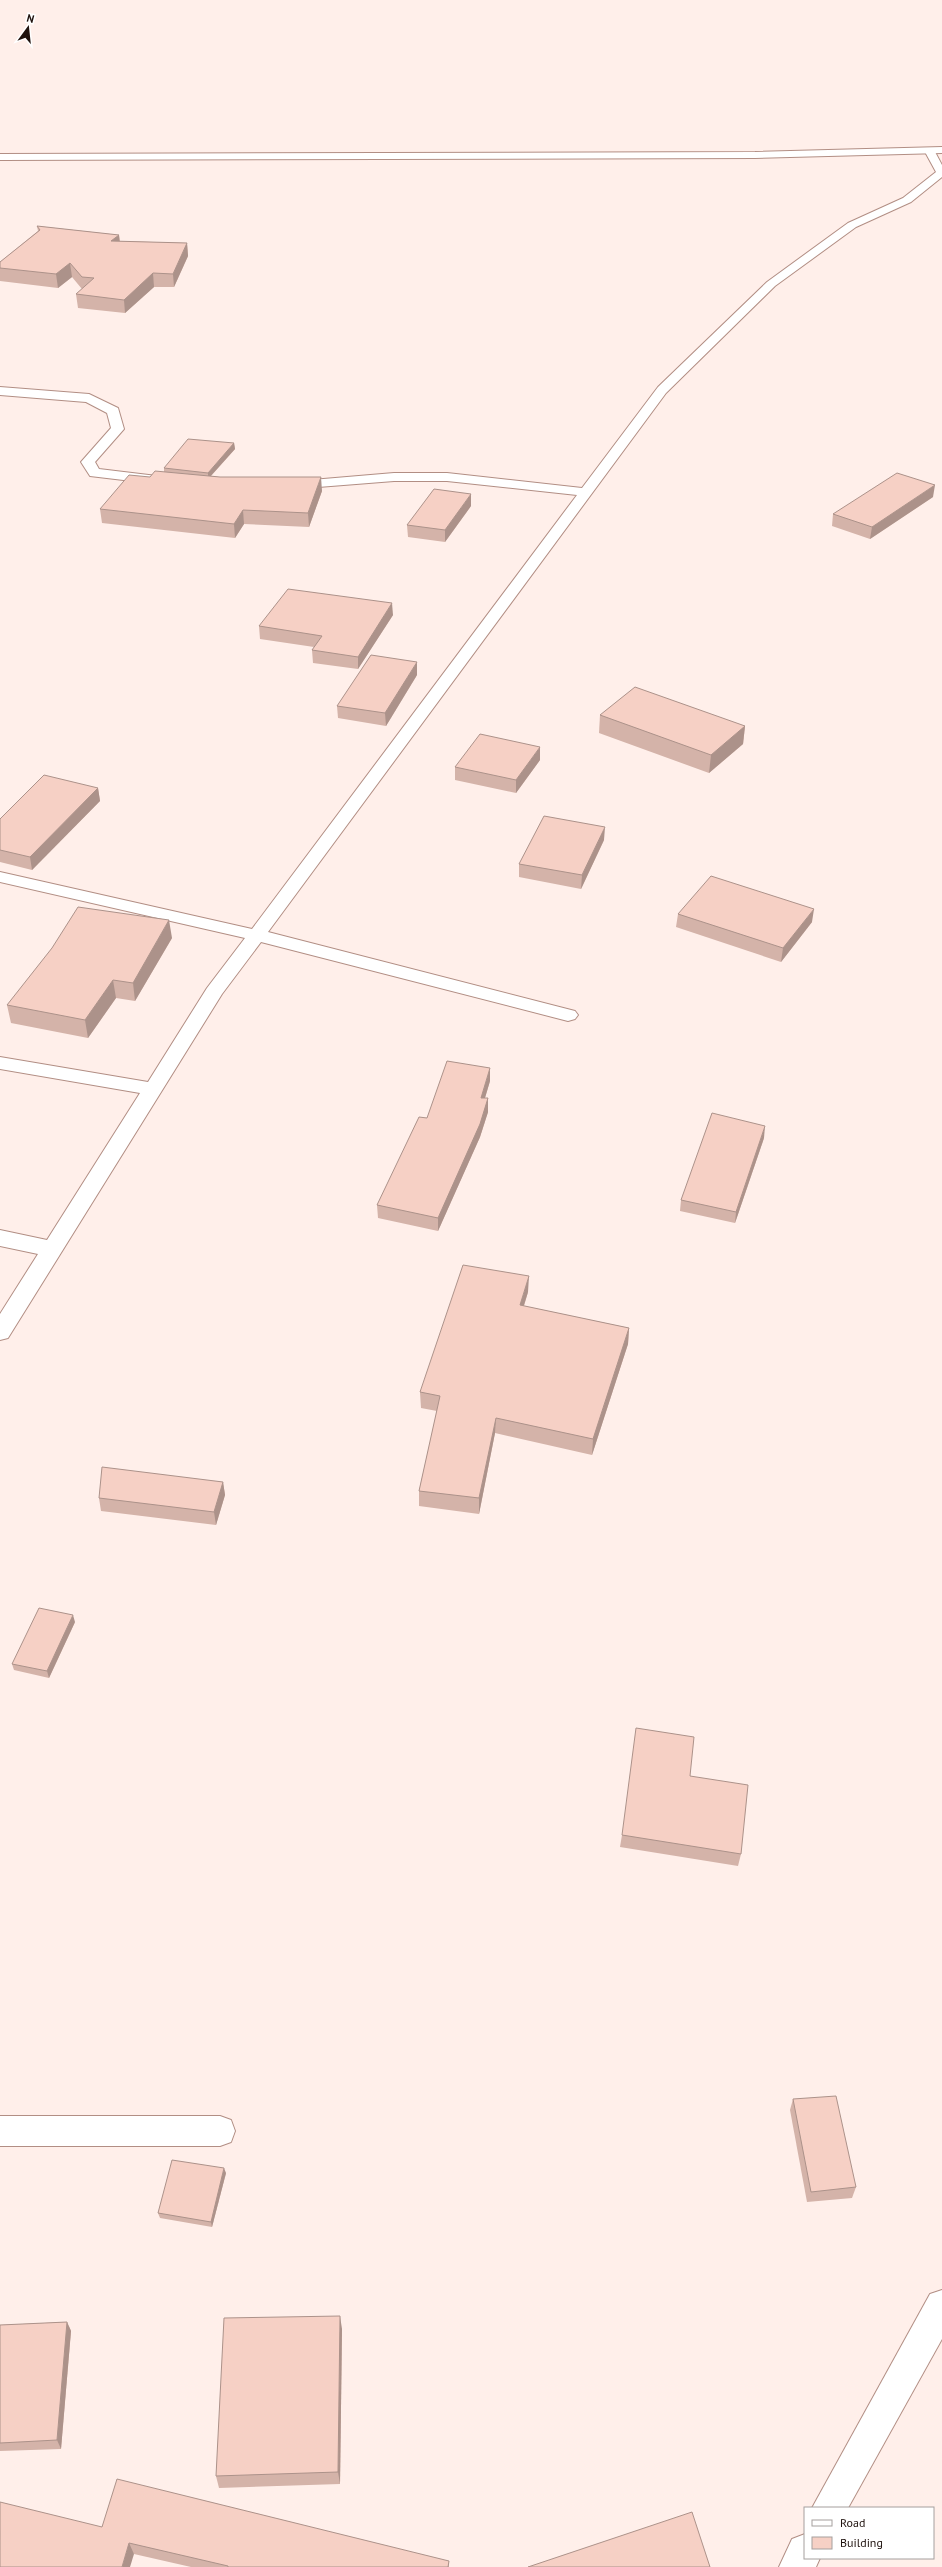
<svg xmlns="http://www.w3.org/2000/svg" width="942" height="2567" viewBox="0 0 942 2567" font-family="'PT Sans',sans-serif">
  <rect width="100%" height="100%" fill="#ffefea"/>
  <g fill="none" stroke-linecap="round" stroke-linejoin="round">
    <g stroke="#b28e84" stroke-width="2">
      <g id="minor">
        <polygon points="925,148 934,150 942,165 942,177 911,202 856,227 775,286 666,393 268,932 575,1011 578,1015 575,1019 568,1021 261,942 222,994 8,1338 0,1340 0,1314 38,1254 0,1246 0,1230 47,1240 140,1093 0,1069 0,1057 148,1082 207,988 245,938 0,882 0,872 252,929 577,495 447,481 394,481 293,489 288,488 286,485 288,482 394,473 447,473 582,488 658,387 767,282 848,223 903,198 936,172 924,150"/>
        <polygon points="0,387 89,394 118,408 124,429 95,462 99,469 157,476 164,480 157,484 90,476 81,462 111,428 107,413 86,402 0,395"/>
        <polygon points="0,2116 220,2116 231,2120 235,2131 231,2142 220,2146 0,2146"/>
        <polygon points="942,2290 942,2339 848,2508 812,2508 930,2294"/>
        <polygon points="805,2534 805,2558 820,2558 816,2567 779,2567 792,2539"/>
      </g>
    </g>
    <g stroke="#b28e84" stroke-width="2">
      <polygon id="major" points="942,147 942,153 755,158 0,160 0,154 755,152"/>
    </g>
    <use href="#minor" fill="#fff" fill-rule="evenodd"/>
    <use href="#major" fill="#fff" fill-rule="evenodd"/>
  </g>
  <g fill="#d4b3a9">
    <polygon points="37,226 119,235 120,241 187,243 188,256 174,287 154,287 125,313 78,308 76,294 82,289 72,277 58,288 0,281 0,262 38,231"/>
    <polygon points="234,443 235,449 211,476 322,491 309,527 244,524 235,538 102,523 100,509 150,477 164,472 164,468"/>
    <polygon points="933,497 870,539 832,526 833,514"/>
    <polygon points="471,506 445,542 408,537 407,525"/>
    <polygon points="393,615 358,669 313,663 312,650 314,647 260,639 259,626"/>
    <polygon points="417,675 386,726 338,718 337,706"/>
    <polygon points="600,715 745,726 743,744 709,773 599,733"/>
    <polygon points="540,760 516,793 455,780 455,767"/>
    <polygon points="98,788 100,801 32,870 0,862 0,819"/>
    <polygon points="604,840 581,889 519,877 519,864"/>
    <polygon points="678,914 812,922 781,962 676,927"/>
    <polygon points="172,938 135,1001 116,998 88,1038 11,1023 7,1005"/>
    <polygon points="490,1081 485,1098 488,1098 488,1112 480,1137 438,1231 378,1218 377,1205 427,1118"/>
    <polygon points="764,1138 735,1223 680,1211 681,1200"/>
    <polygon points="528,1292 524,1306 629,1328 628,1344 592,1455 495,1433 479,1514 419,1506 419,1491 437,1411 421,1408 420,1392"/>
    <polygon points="223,1482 225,1495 216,1525 101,1511 99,1498"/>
    <polygon points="75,1622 49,1678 14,1670 12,1664"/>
    <polygon points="690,1776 741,1854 738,1866 620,1847 622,1835"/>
    <polygon points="793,2099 856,2187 852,2198 807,2202 790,2110"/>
    <polygon points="226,2173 212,2227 160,2218 158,2213"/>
    <polygon points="67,2322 71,2331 61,2449 0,2451 0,2325"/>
    <polygon points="342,2329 340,2484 219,2488 216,2476"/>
    <polygon points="102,2527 449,2561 449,2567 191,2567 134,2554"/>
  </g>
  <g fill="#ac928a">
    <polygon points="119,235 120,248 111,241"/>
    <polygon points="187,243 188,256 174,287 173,274"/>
    <polygon points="70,263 72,277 58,288 56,274"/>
    <polygon points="153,273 154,287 125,313 124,300"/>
    <polygon points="234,443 235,449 208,479 208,473"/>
    <polygon points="321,477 322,491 309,527 308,513"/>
    <polygon points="935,485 933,497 870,539 872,527"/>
    <polygon points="471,494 471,506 445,542 445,530"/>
    <polygon points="243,510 244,524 235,538 234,524"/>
    <polygon points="392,603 393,615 358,669 358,657"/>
    <polygon points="417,662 417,675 386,726 385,713"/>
    <polygon points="745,726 743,744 709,773 711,755"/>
    <polygon points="540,747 540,760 516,793 516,780"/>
    <polygon points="98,788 100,801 32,870 30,857"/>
    <polygon points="605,827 604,840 581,889 582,875"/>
    <polygon points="814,909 812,922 781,962 783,948"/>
    <polygon points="169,920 172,938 135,1001 133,983"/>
    <polygon points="113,980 116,998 88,1038 85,1020"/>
    <polygon points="490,1068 490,1081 481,1111 481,1098"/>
    <polygon points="488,1098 488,1112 480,1137 438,1231 438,1218"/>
    <polygon points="765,1126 764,1138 735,1223 736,1212"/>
    <polygon points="529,1276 528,1292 519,1321 520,1305"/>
    <polygon points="629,1328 628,1344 592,1455 593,1439"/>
    <polygon points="496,1418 495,1433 479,1514 479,1498"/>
    <polygon points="223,1482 225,1495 216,1525 214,1512"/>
    <polygon points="73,1615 75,1622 49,1678 47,1671"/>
    <polygon points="224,2168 226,2173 212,2227 211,2222"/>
    <polygon points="340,2316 342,2329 340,2484 338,2472"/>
    <polygon points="67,2322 71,2331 61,2449 57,2440"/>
    <polygon points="129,2543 134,2554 130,2567 122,2567"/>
  </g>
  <g fill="#f6d0c5" stroke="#ac928a">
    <polygon points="37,226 119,235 111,241 187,243 173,274 153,273 124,300 76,294 94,278 82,277 70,263 56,274 0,268 0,262 40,230"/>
    <polygon points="188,439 234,443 208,473 164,468"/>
    <polygon points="155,471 220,477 321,477 308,513 243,510 234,524 100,509 129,475 150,477"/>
    <polygon points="897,473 935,485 872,527 833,514"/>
    <polygon points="434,489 471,494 445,530 407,525"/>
    <polygon points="288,589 392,603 358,657 312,650 322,636 259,626"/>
    <polygon points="371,655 417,662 385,713 337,706"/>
    <polygon points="635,687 745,726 711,755 600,715"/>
    <polygon points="480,734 540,747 516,780 455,767"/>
    <polygon points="44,775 98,788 30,857 0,850 0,819"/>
    <polygon points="544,816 605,827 582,875 519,864"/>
    <polygon points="711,876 814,909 783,948 678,914"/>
    <polygon points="78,907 169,920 133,983 113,980 85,1020 7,1005 52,948"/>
    <polygon points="447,1061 490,1068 481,1098 488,1098 480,1124 438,1218 377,1205 419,1117 427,1118"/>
    <polygon points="712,1113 765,1126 736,1212 681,1200"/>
    <polygon points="463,1265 529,1276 520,1305 629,1328 593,1439 496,1418 479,1498 419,1491 440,1396 420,1392"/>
    <polygon points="102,1467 223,1482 214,1512 99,1498"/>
    <polygon points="39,1608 73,1615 47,1671 12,1664"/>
    <polygon points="636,1728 694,1737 690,1776 748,1785 741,1854 622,1835"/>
    <polygon points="836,2096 856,2187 811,2192 793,2099"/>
    <polygon points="172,2160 224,2168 211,2222 158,2213"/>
    <polygon points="340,2316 338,2472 216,2476 224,2318"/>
    <polygon points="67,2322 57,2440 0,2443 0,2325"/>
    <polygon points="117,2479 449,2561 448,2567 228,2567 228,2566 129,2543 122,2567 0,2567 0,2502 102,2527"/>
    <polygon points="692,2512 710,2567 528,2567"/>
  </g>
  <rect x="804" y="2507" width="130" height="52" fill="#ffffff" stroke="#a5a09e"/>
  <rect x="812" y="2520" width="20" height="6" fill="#ffffff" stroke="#a5a09e"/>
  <text x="840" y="2527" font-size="12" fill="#1e110d">Road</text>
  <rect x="812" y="2537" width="20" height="12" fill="#f6d0c5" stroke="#a5a09e"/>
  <text x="840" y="2547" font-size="12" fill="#1e110d">Building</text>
  <g transform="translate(28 28) rotate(15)" stroke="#ffffff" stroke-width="3" paint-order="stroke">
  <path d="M0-3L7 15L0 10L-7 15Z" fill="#1e110d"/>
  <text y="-6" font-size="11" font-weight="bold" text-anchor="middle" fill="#1e110d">N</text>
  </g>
</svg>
